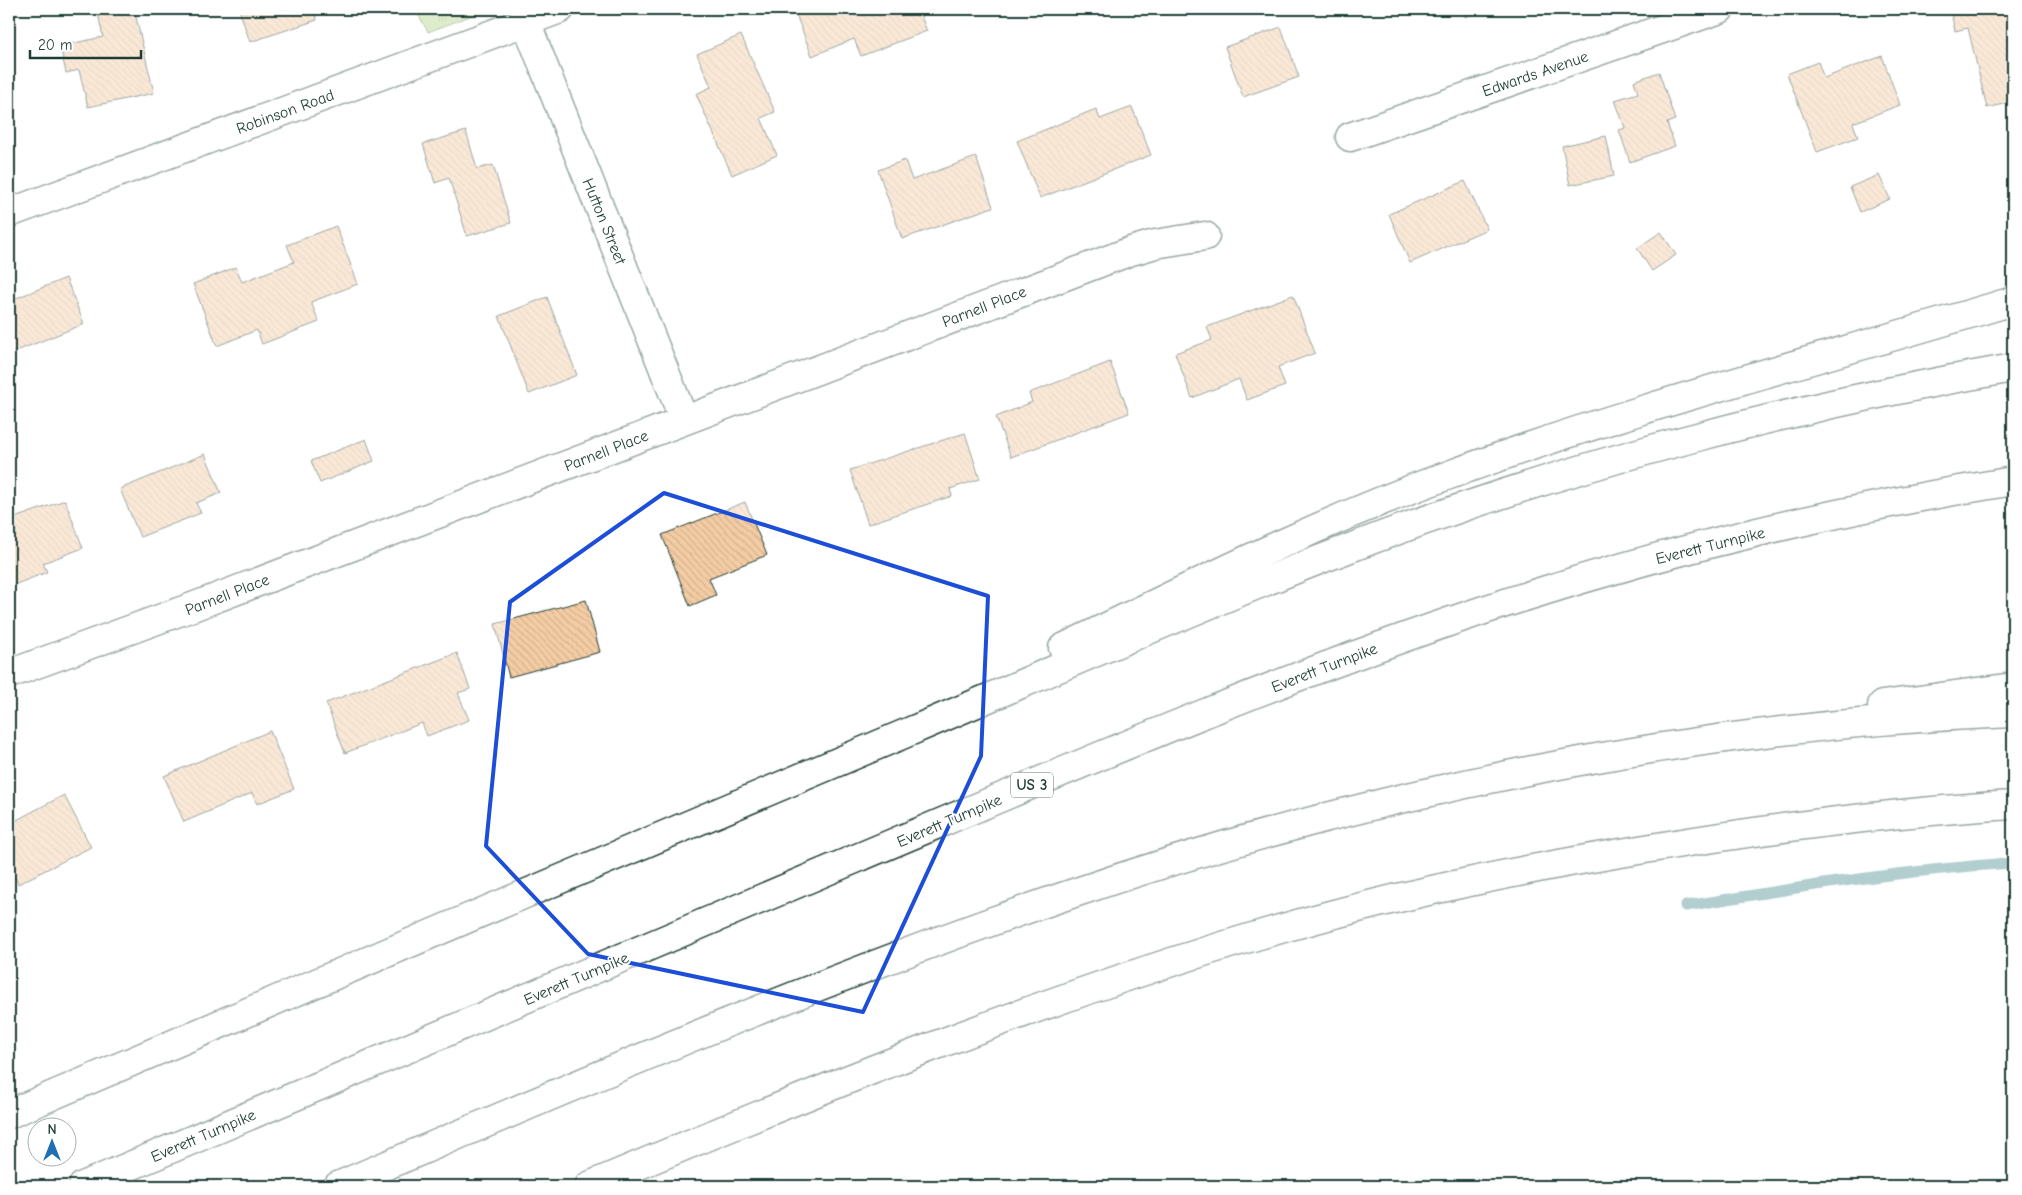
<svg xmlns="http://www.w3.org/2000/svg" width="2022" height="1195" viewBox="0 0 2022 1195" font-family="'Comic Neue',sans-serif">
  <defs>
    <pattern id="park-tufts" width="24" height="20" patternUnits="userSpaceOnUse" patternTransform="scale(1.25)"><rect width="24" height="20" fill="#b7d68f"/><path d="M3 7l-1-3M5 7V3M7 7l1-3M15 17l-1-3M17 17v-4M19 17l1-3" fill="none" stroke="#94af76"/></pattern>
    <pattern id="building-back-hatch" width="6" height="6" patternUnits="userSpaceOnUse" patternTransform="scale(1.25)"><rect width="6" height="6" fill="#f5cda5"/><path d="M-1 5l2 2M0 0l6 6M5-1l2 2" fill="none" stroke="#d2b18f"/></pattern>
  </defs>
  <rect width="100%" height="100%" fill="#fff"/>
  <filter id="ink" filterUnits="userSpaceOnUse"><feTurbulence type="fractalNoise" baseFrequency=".02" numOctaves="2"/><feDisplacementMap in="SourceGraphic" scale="10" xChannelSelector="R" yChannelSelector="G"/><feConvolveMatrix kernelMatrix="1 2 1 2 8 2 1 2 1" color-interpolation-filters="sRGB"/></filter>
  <g filter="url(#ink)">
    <polygon fill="url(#park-tufts)" stroke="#6b8a62" points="415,9 489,9 428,32"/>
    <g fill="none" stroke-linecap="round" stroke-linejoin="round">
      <path stroke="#579396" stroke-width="11" d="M1686,906C1794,888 1903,870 2013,863"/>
    </g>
    <g fill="url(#building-back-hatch)" stroke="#1f3d34">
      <polygon points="97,9 134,9 154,93 88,107 79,70 66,73 60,46 103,37"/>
      <polygon points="239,9 313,9 317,20 250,42"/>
      <polygon points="804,9 918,9 927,31 861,56 854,39 812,56 795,12"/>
      <polygon points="1461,9 1487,9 1465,17"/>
      <polygon points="1950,9 2013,9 2013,102 1987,108 1968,28 1955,31"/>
      <polygon points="1281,27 1299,77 1243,97 1225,47"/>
      <polygon points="741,35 775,112 761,118 777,155 732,175 696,94 711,87 697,54"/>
      <polygon points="1882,56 1900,105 1853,123 1858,137 1817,152 1787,74 1818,62 1824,78"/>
      <polygon points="1659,72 1675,120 1667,123 1675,146 1630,162 1619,130 1625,128 1615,100 1638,93 1634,81"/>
      <polygon points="1132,107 1151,155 1040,198 1017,141 1096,109 1100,119"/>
      <polygon points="466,131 477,169 493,165 511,223 467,236 449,178 435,183 423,144"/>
      <polygon points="1606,136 1614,176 1570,185 1562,146"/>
      <polygon points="976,157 993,207 902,239 878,170 905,160 912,180"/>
      <polygon points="1879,175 1890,199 1860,212 1850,187"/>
      <polygon points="1465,181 1487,229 1410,263 1389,214"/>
      <polygon points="336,226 358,284 311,302 319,322 262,344 257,330 217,346 193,284 236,267 242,282 294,262 287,245"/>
      <polygon points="1661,232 1676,255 1652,271 1637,248"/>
      <polygon points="66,278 84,324 9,354 9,301"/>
      <polygon points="1293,295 1315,353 1278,367 1285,386 1247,400 1239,379 1192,398 1175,353 1212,340 1207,327"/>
      <polygon points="547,297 577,375 529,394 499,316"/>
      <polygon points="1110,362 1129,413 1011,457 996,417 1032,402 1029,393"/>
      <polygon points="965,433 980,479 950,489 952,496 868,524 850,470"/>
      <polygon points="366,439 374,461 320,483 311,461"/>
      <polygon points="205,454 221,493 196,503 201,513 140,537 120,489"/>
      <polygon points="65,500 83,548 43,563 47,572 9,587 9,520"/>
      <polygon points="745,502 767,555 709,578 716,595 690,606 662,535"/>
      <polygon points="586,600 600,652 509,677 495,624"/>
      <polygon points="457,653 470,689 458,693 469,720 427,736 422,723 345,753 326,703"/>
      <polygon points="270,731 294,789 257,804 252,793 184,822 164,776"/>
      <polygon points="64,795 91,847 18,884 9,866 9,824"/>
    </g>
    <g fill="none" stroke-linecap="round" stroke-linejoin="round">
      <g stroke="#1f3d34" stroke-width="31">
        <g id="minor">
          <polyline points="526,22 684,420"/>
          <polyline points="1350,137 1720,9"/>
          <polyline points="9,213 560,9"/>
          <polyline points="9,674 195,606 1131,251 1155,244 1205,236"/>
        </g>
      </g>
      <g stroke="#1f3d34" stroke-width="31">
        <g id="motorway">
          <path d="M1063,648C1190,587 1316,523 1449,475C1633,407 1825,358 2013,301"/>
          <polyline points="1882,705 2013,687"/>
          <path d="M9,1114C309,986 610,857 911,731C1050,672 1188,611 1329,556C1546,471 1784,408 2013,368"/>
          <path d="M83,1186C340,1077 598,968 855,859C1062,772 1268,682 1481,611C1654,553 1833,510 2013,481"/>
          <path d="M338,1186C578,1084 818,980 1065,896C1369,792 1692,725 2013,713"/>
          <path d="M589,1186C812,1092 1034,1001 1266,933C1392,896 1521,869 1651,848C1771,828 1892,812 2013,805"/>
        </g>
      </g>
      <use href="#minor" stroke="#fff" stroke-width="28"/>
      <use href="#motorway" stroke="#fff" stroke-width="28"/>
    </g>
  </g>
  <path d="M0 0H2022V1195H0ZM664,493L988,596L981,756L863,1012L588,954L486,846L510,602Z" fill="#fff" fill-opacity=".55" fill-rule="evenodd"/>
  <path fill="none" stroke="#1d4ed8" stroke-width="4" stroke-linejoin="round" d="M664,493L988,596L981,756L863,1012L588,954L486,846L510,602Z"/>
  <g text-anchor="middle" stroke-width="4" stroke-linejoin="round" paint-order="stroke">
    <rect fill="#fff" stroke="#627771" stroke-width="1" x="1011" y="772.5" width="42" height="25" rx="4"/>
    <g font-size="15" font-weight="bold" fill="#1f3d34">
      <text x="1032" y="790">US 3</text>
    </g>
    <g font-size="16" fill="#1f3d34" stroke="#fff">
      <text transform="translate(1535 73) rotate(-19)" y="6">Edwards Avenue</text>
      <text transform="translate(285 111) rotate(-20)" y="6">Robinson Road</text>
      <text transform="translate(605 221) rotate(68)" y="6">Hutton Street</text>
      <text transform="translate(984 306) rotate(-21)" y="6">Parnell Place</text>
      <text transform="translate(606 450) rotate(-21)" y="6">Parnell Place</text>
      <text transform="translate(1710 545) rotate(-14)" y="6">Everett Turnpike</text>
      <text transform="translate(227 594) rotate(-21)" y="6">Parnell Place</text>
      <text transform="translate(1324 667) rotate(-21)" y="6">Everett Turnpike</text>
      <text transform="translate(949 820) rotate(-23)" y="6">Everett Turnpike</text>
      <text transform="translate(576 978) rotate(-23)" y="6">Everett Turnpike</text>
      <text transform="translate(203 1135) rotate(-23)" y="6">Everett Turnpike</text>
    </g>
  </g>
  <rect width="2022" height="1195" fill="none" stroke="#fff" stroke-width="30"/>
  <rect x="15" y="15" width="1992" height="1165" fill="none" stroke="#1f3d34" stroke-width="2" filter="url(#ink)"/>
  <g transform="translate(52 1142)"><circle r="24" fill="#ffffff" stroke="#a5b1ae"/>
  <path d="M0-4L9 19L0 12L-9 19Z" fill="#1f6fb2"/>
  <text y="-8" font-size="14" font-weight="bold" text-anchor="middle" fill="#1f3d34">N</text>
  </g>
  <path d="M30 50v8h111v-8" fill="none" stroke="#1f3d34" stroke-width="2.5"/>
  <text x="38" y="50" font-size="15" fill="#1f3d34" stroke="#ffffff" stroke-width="4" paint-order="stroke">20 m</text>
</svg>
